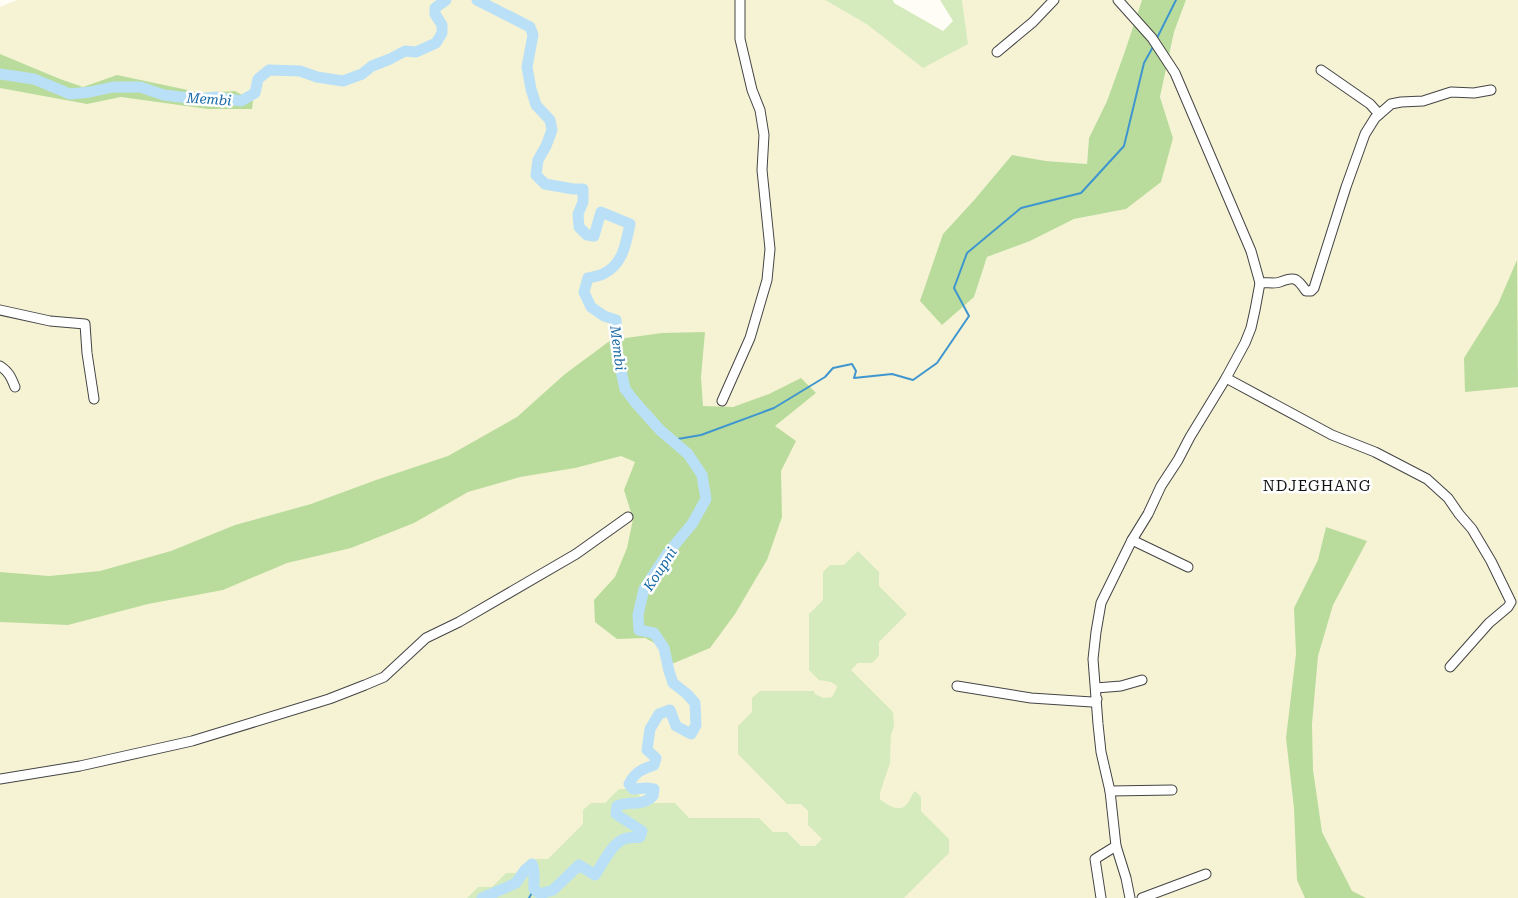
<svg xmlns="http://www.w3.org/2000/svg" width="1518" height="898" viewBox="0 0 1518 898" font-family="'Roboto Serif',serif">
  <rect width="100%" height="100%" fill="#fffdf5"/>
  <polygon fill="#f6f3d4" points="17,0 825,0 868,25 968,44 962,0 1142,0 1124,54 1107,101 1089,138 1087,164 1046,161 1012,155 975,199 943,234 974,297 987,257 1030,241 1074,219 1126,209 1173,138 1160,97 1174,32 1186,0 1518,0 1518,898 0,898 0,7"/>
  <g fill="#d5ebbd">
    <polygon points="825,0 893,0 894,3 943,31 953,21 940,0 962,0 968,44 923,68 868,25"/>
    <path d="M858,551L879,572V586L907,614L879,642V656L872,663H858L851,670L893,712L894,727L891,734L890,763L880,793V799C886,804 898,813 906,805C910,801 911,795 915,791L921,797V811L949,839V853L904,898H467L478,887H492L506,873H520L534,859H548L583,824V810L591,803H605L619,789H633L647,803H675L689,818H759L773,832H787L801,846H815L822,839L808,825V811L801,804H787L738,754V726L752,712V698L760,691H814L815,694L823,698L832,697L836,690L837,686L831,682L819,680L809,670V614L823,600V572L830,565H844Z"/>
  </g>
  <g fill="#b9dc9c">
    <polygon points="1142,0 1186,0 1174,32 1160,97 1173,138 1161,182 1126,209 1074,219 1030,241 987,257 974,297 942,325 920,301 943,234 975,199 1012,155 1046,161 1087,164 1089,138 1107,101 1124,54"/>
    <polygon points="0,54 60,79 83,87 117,75 202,93 235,91 253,101 252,109 208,109 121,97 87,104 0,88"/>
    <polygon points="1517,260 1518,387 1465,392 1464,358 1498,304"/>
    <polygon points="705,332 701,377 703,406 733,407 769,394 801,378 816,393 775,426 796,441 781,471 782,517 767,560 735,614 710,648 667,666 666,649 645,638 617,639 595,622 594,600 615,577 627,548 633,519 624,490 635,462 621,456 575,468 520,477 468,492 414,523 351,548 287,563 223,590 148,604 68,625 0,622 0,572 49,576 100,571 171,551 235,525 311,504 376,480 448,456 517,417 565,374 611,340 662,333"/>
    <polygon points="1326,527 1367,541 1333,605 1318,656 1312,724 1313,770 1322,832 1352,891 1366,898 1305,898 1297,880 1294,808 1286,738 1296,654 1294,608 1318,560"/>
  </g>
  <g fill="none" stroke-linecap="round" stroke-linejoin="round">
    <g stroke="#3f96cf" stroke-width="2">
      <polyline points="1157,38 1176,0"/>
      <polyline points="672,440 701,435 774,408 825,377 833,368 852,364 856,371 854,378 892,374 913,380 937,363 969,316 954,288 967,253 1021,208 1081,193 1124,146 1144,63 1154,45"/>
      <polyline points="529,898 534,889"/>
    </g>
    <g stroke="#b9e0f7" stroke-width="11">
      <path d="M477,0L530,27L533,35L527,67L531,89L536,105L550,120L552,130L546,146L538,160L536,175L545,184L573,189H583V202L578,214L579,227L587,235L594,236L601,212L630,224C626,243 623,265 603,274C599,276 593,277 588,278L584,292L591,307L604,316L616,320V348L625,389L635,402L660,430L688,454L702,475L706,499L692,524L667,554L644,589L638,615L639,630L654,633L664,648L669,671L673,683L687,694L695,703L696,725L691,734L676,726L670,710L659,714L650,729L647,750L656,758L654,765C641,770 636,771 629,784L633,789L646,788L654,789L653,796C639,808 631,800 617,806L616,814L642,831L640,837C635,838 628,837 624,839C612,843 602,865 595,875L579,865L553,890L540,894L534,889C533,879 536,873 532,864L525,870L516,883L482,898"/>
      <polyline points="0,74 34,79 70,94 90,92 113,87 140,87 164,95 197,99 216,97 241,101 255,93 258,79 269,70 300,71 317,77 343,81 362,74 372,66 390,59 405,51 416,52 436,43 442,33 442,25 435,14 435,8 446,0"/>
    </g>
    <g stroke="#444" stroke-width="11">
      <g id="minor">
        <polyline points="1118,0 1152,38 1175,73 1251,251 1260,283 1255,310 1251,328 1245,343 1226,378 1190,437 1178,460 1161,486 1148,514 1132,540 1101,603 1096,632 1093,659 1098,724 1101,752 1110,791 1116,846 1126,878 1130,898"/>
        <polyline points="997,52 1033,22 1054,0"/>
        <polyline points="1321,70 1370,104 1379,114"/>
        <path d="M1260,283C1266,282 1275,284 1280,282C1295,276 1297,278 1306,291H1311L1314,288L1346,187L1365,134L1375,118L1391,104L1401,102L1423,101L1451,92L1474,93L1491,90"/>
        <polyline points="0,310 50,321 85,324 87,353 94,399"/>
        <path d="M0,366C9,372 11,377 15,387"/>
        <polyline points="1226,378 1332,435 1375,452 1427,479 1448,498 1459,514 1472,529 1491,561 1511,602 1508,607 1489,623 1450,667"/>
        <polyline points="722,401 750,338 767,280 770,249 762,170 764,135 760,110 752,90 740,39 740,0"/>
        <polyline points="1132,540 1188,567"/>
        <polyline points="957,686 1031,698 1092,702 1097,699"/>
        <polyline points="1096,688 1121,686 1142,680"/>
        <polyline points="0,779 80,766 192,741 329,699 365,685 384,677 426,638 459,622 576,554 628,517"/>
        <polyline points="1110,791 1172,790"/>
        <polyline points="1101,898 1095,859 1116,846"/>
        <polyline points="1142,898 1206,874"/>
      </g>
    </g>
    <use href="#minor" stroke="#fff" stroke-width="9"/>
  </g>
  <g text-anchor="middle" stroke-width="5" stroke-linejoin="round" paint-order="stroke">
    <g font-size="14" font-style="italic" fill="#1768a6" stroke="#fff">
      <text transform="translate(209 99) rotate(4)" y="5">Membi</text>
      <text transform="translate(618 348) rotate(83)" y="5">Membi</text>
      <text transform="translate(660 569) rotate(-57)" y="5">Koupni</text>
    </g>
    <g font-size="15" letter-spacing="1" fill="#111" stroke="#fff">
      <text x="1317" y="491">NDJEGHANG</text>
    </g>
  </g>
</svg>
